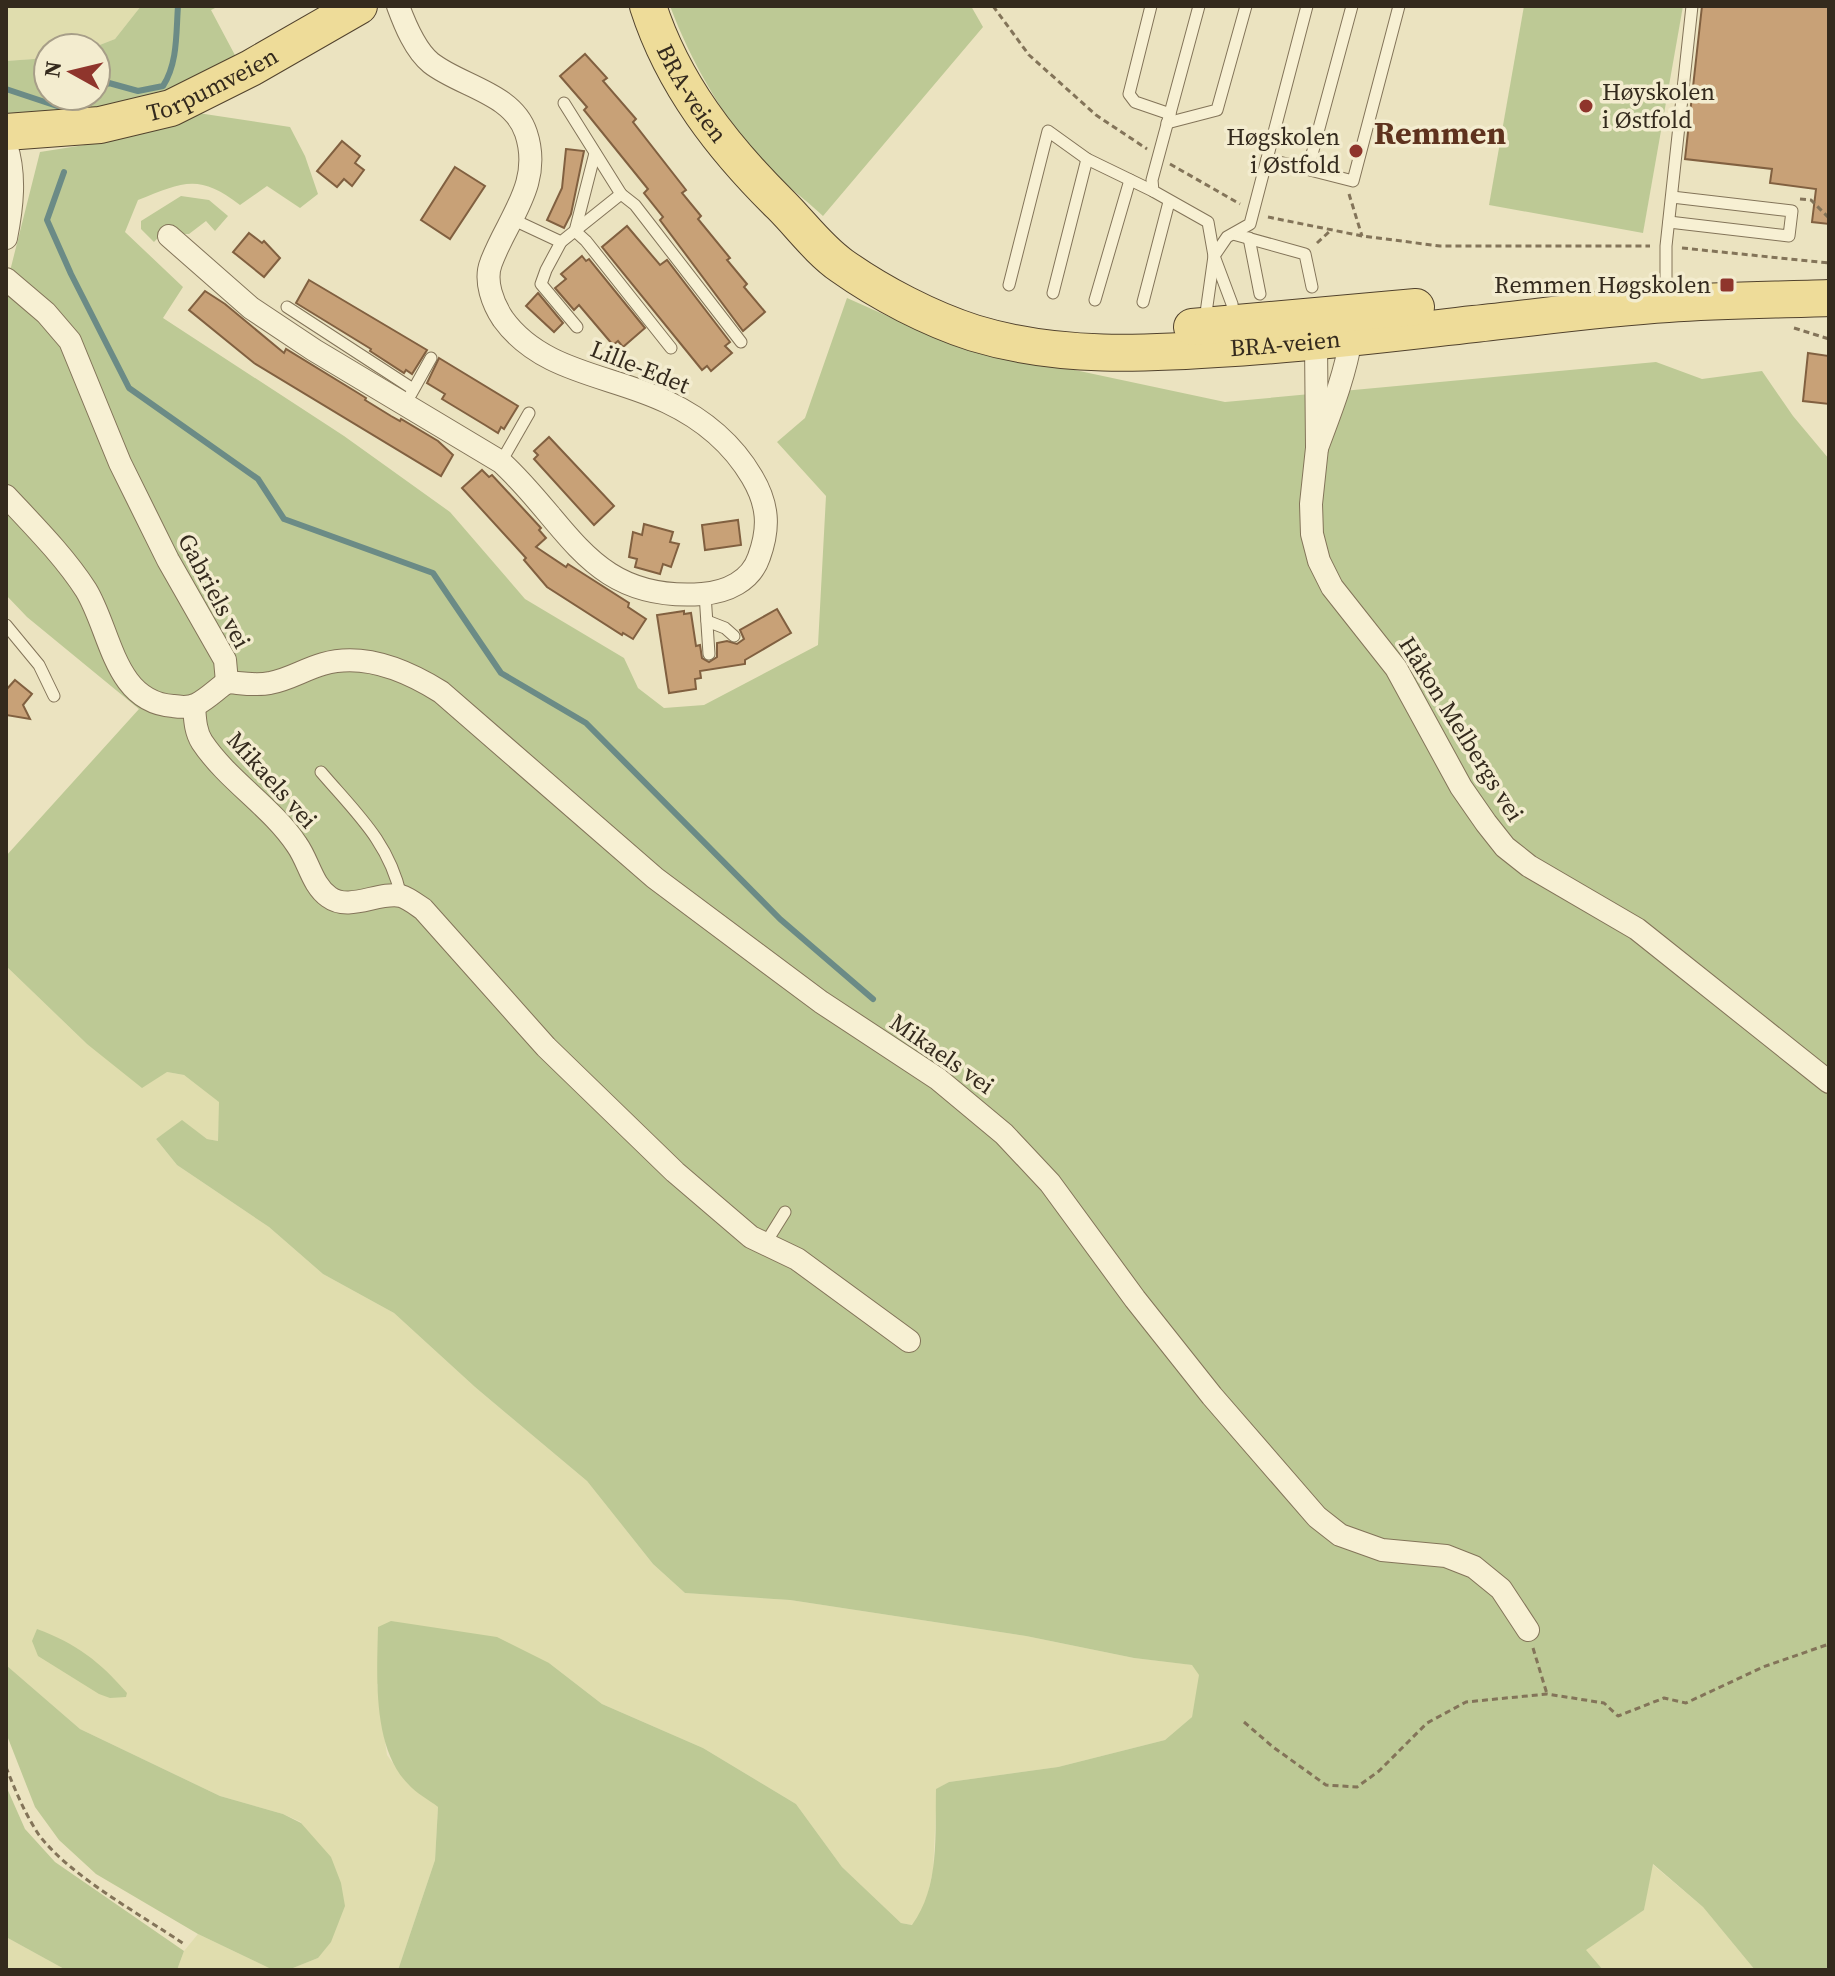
<svg xmlns="http://www.w3.org/2000/svg" width="1835" height="1976" viewBox="0 0 1835 1976" font-family="'Source Serif 4',serif">
  <rect width="100%" height="100%" fill="#ebe3c0"/>
  <g fill="#e0ddae">
    <polygon points="6,6 141,6 115,39 92,48 48,48 48,58 6,61"/>
    <polygon points="6,966 87,1044 167,1072 184,1075 220,1102 218,1141 207,1139 182,1121 156,1139 177,1165 269,1227 323,1274 394,1313 475,1387 587,1481 653,1564 685,1593 790,1600 1026,1636 1134,1658 1193,1665 1200,1675 1192,1717 1165,1740 1058,1767 949,1782 937,1789 933,1871 924,1910 913,1925 901,1923 842,1867 796,1804 703,1748 602,1704 549,1663 377,1684 387,1755 408,1784 438,1807 435,1860 398,1970 288,1970 318,1958 301,1822 283,1814 220,1796 80,1729 6,1665"/>
    <polygon points="1652,1864 1703,1907 1755,1970 1603,1970 1585,1950 1644,1910"/>
    <polygon points="198,1934 271,1969 278,1970 177,1970 184,1951"/>
    <polygon points="6,1937 66,1970 6,1970"/>
  </g>
  <g fill="#bdc995">
    <polygon points="141,6 219,6 211,10 237,59 161,93 96,111 6,114 6,61 48,58 48,96 96,96 96,48 92,48 115,39"/>
    <path d="M670,6H971L983,27L823,216C805,199 784,184 767,166C724,120 692,64 670,6Z"/>
    <polygon points="1524,6 1683,6 1643,233 1489,205"/>
    <path d="M198,113L290,127L305,156L318,194L300,208L267,186L240,205C199,173 183,182 138,200L125,232L183,287L163,318L344,436L450,512L525,599L624,658L638,688L664,708L704,705L818,645L826,496L777,442L805,418L847,298L912,327L995,353L1225,402L1656,362L1702,379L1762,371L1793,416L1829,459V1970H1755L1703,1907L1653,1864L1644,1910L1586,1950L1603,1970H398L435,1860L438,1807C429,1800 416,1793 408,1784C372,1747 377,1675 378,1627L391,1621L497,1637L549,1663L602,1704L703,1748L796,1804L842,1867L901,1923L912,1925C940,1887 935,1834 936,1789L949,1782L1058,1767L1165,1740L1192,1717L1199,1675L1192,1665L1134,1658L1026,1636L790,1600L685,1593L653,1564L587,1481L475,1387L394,1313L323,1274L269,1227L177,1165L156,1139L182,1120L207,1139L218,1141L219,1102L184,1075L167,1072L142,1088L87,1044L6,966V856L139,709L27,617L6,595V287L40,152L110,141Z"/>
    <polygon points="181,196 209,200 228,216 215,231 206,221 189,234 179,234 169,226 154,242 141,229 141,221"/>
    <path d="M37,1629C77,1644 99,1661 127,1693L126,1697L110,1698L99,1694L38,1656L32,1641Z"/>
    <polygon points="6,1665 80,1729 220,1796 283,1814 301,1823 331,1857 341,1883 345,1906 331,1942 318,1958 288,1970 271,1969 198,1934 96,1874 59,1840 35,1807 6,1733"/>
    <polygon points="6,1786 25,1829 55,1862 184,1951 177,1970 66,1970 6,1937"/>
  </g>
  <g fill="none" stroke-linecap="round" stroke-linejoin="round">
    <g stroke="#6b8b86" stroke-width="6">
      <polyline points="6,89 60,107 82,96"/>
      <path d="M96,89L109,83L138,91L163,86C178,63 176,32 178,6"/>
      <polyline points="64,172 47,220 71,274 129,388 258,479 284,519 433,573 501,673 586,723 780,919 873,999"/>
    </g>
  </g>
  <g fill="#c8a177" stroke="#816040" stroke-width="2">
    <polygon points="1702,6 1829,6 1829,224 1812,222 1816,189 1770,183 1772,169 1685,159"/>
    <polygon points="585,54 607,78 603,81 636,119 633,122 686,190 682,193 701,216 698,219 730,258 727,260 747,284 744,287 765,312 743,331 660,220 663,217 644,193 648,189 584,110 587,107 560,76"/>
    <polygon points="342,141 360,156 355,163 364,170 352,186 344,179 337,187 317,171"/>
    <polygon points="566,149 584,151 571,214 564,228 547,220 562,188"/>
    <polygon points="455,167 485,186 450,239 421,220"/>
    <polygon points="627,226 660,265 667,260 730,342 725,346 732,353 711,371 707,366 702,370 602,247"/>
    <polygon points="249,233 262,243 264,241 280,258 264,277 233,252"/>
    <polygon points="582,256 586,261 589,259 645,328 623,347 618,341 613,345 579,305 574,310 555,288 566,279 561,274"/>
    <polygon points="309,280 427,350 412,374 406,370 404,373 370,351 371,349 296,303"/>
    <polygon points="205,291 225,304 284,353 286,349 358,393 366,398 365,400 391,416 400,421 401,419 438,441 453,455 441,476 254,363 189,310"/>
    <polygon points="538,293 563,323 554,332 526,306"/>
    <polygon points="1808,353 1829,356 1829,404 1803,401"/>
    <polygon points="439,358 518,406 504,429 501,427 498,433 485,425 442,399 445,394 427,383"/>
    <polygon points="549,437 614,506 594,525 534,459 538,455 534,451"/>
    <polygon points="482,470 489,477 492,475 541,528 539,530 546,538 536,547 566,567 568,564 629,603 628,607 646,619 633,639 623,633 622,635 547,587 524,560 526,558 462,488"/>
    <polygon points="738,520 741,545 705,550 702,525"/>
    <polygon points="644,524 673,532 670,542 679,544 671,567 663,564 660,574 635,567 637,559 629,557 633,532 642,535"/>
    <polygon points="777,609 791,633 745,660 745,664 700,671 701,678 695,679 696,689 669,693 657,615 684,611 684,614 691,613 696,646 700,645 702,658 709,662 717,657 717,643 727,641 737,644 744,639 740,630"/>
    <polygon points="15,680 32,694 23,705 30,719 6,715 6,690"/>
  </g>
  <g fill="none" stroke-linecap="round" stroke-linejoin="round">
    <g stroke="#837459" stroke-width="13">
      <g id="lane">
        <polyline points="1151,6 1129,94 1135,102 1170,114"/>
        <polyline points="1199,6 1152,180 1153,191 1208,222 1214,256 1232,304 1234,318"/>
        <polyline points="564,103 621,194"/>
        <polyline points="1167,123 1217,110 1246,6"/>
        <polyline points="595,153 575,231 586,241 671,348"/>
        <polyline points="1267,159 1353,181 1399,6"/>
        <polyline points="1308,169 1352,6"/>
        <polyline points="514,220 561,242 621,194 635,205 741,342"/>
        <polyline points="1669,222 1789,236 1792,211 1672,197"/>
        <polyline points="1233,234 1305,254 1312,287"/>
        <polyline points="1249,238 1260,294"/>
        <polyline points="561,242 546,270 541,284 577,327"/>
        <polyline points="1009,285 1048,131 1087,159 1153,191"/>
        <polyline points="1053,293 1087,159"/>
        <polyline points="1666,299 1666,246 1692,6"/>
        <polyline points="1095,300 1130,180"/>
        <polyline points="1143,302 1169,202"/>
        <polyline points="287,307 413,389"/>
        <polyline points="1205,320 1214,256 1227,237 1250,224 1307,6"/>
        <polyline points="411,394 431,358"/>
        <polyline points="501,462 529,413"/>
        <polyline points="705,594 709,654"/>
        <polyline points="707,621 725,628 734,636"/>
        <polyline points="6,625 39,665 54,696"/>
        <path d="M321,772C356,813 389,842 401,896"/>
        <polyline points="765,1244 785,1212"/>
      </g>
    </g>
    <g stroke="#837459" stroke-width="24">
      <g id="street">
        <path d="M6,145C16,175 12,208 6,238"/>
        <path d="M169,236L251,308L314,350L501,462C570,525 590,602 702,594C727,592 751,581 759,557C770,527 768,504 752,477C732,443 703,419 667,402C612,375 542,373 503,319C493,304 484,281 491,263C507,219 543,184 526,133C513,93 460,86 431,63C415,50 405,25 398,6"/>
        <polyline points="6,279 46,313 70,341 120,463 168,560 225,660 227,682"/>
        <polyline points="1321,334 1316,343 1317,448 1311,504 1312,534 1319,561 1332,587 1396,668 1461,787 1486,823 1505,847 1529,866 1637,929 1829,1082"/>
        <path d="M1317,448C1330,413 1345,376 1351,338L1344,329"/>
        <path d="M6,496C34,526 64,556 86,590C111,631 114,702 173,706C180,707 190,708 197,704C207,699 217,689 227,682"/>
        <path d="M227,682C241,683 256,686 270,683C288,680 305,669 323,664C364,652 406,670 441,692L655,878L821,1002L938,1079L1004,1134L1050,1183L1135,1299L1212,1396L1317,1517L1340,1535L1382,1550L1446,1556L1474,1567L1501,1589L1528,1630"/>
        <path d="M194,706C195,718 195,731 202,742C228,781 271,806 297,845C309,862 312,885 329,897C349,912 379,891 401,896C408,898 417,905 423,909L546,1047L675,1172L751,1237L797,1259L909,1341"/>
      </g>
    </g>
    <g stroke="#51422d" stroke-width="38">
      <g id="primary">
        <path id="s1" d="M648,6C673,84 723,148 781,205C801,225 819,250 842,266C880,293 930,319 974,333C1059,359 1146,354 1234,348C1314,343 1394,333 1474,324C1539,317 1603,308 1668,304C1722,300 1775,300 1829,298"/>
        <path id="s2" d="M6,132L100,125L171,108L251,68L359,6"/>
        <polyline points="1192,327 1416,307"/>
      </g>
    </g>
    <g stroke="#837459" stroke-width="3" stroke-dasharray="6 4" stroke-linecap="butt">
      <polyline points="993,6 1029,55 1096,115 1147,149"/>
      <polyline points="1170,164 1240,204"/>
      <polyline points="1349,194 1362,236"/>
      <polyline points="1800,199 1811,200 1829,218"/>
      <polyline points="1268,217 1362,236 1440,246 1650,246"/>
      <polyline points="1317,243 1329,232"/>
      <polyline points="1682,248 1829,263"/>
      <polyline points="1794,328 1829,339"/>
      <polyline points="1533,1648 1547,1694"/>
      <polyline points="1244,1722 1273,1747 1326,1785 1357,1787 1379,1771 1427,1723 1466,1702 1547,1694 1604,1703 1618,1716 1664,1698 1686,1703 1763,1667 1829,1644"/>
      <path d="M6,1767C15,1790 25,1814 39,1835C71,1877 140,1914 184,1944"/>
    </g>
    <use href="#lane" stroke="#f7f0d3" stroke-width="11"/>
    <use href="#street" stroke="#f7f0d3" stroke-width="22"/>
    <use href="#primary" stroke="#eedc99" stroke-width="36"/>
  </g>
  <g fill="#8f352c" stroke="#f3eccf" stroke-width="3">
    <circle cx="1586" cy="106" r="8"/>
    <circle cx="1356" cy="151" r="8"/>
    <rect x="1719" y="277" width="16" height="16" rx="4"/>
  </g>
  <g text-anchor="middle" stroke-width="7" stroke-linejoin="round" paint-order="stroke">
    <g font-size="24" fill="#342a1d" stroke="#f3eccf">
      <text dy="8" stroke="none"><textPath href="#s2" startOffset="214">Torpumveien</textPath></text>
      <text dy="8" stroke="none"><textPath href="#s1" startOffset="98">BRA-veien</textPath></text>
      <text dy="8" stroke="none"><textPath href="#s1" startOffset="790">BRA-veien</textPath></text>
      <text transform="translate(640 367) rotate(22)" y="8">Lille-Edet</text>
      <text transform="translate(214 591) rotate(62)" y="8">Gabriels vei</text>
      <text transform="translate(1461 729) rotate(58)" y="8">Håkon Melbergs vei</text>
      <text transform="translate(272 780) rotate(48)" y="8">Mikaels vei</text>
      <text transform="translate(942 1054) rotate(35)" y="8">Mikaels vei</text>
    </g>
    <g font-size="24" fill="#342a1d" stroke="#f3eccf" text-anchor="end">
      <text x="1602" y="100" text-anchor="start">Høyskolen<tspan x="1602" dy="28">i Østfold</tspan></text>
      <text x="1340" y="145">Høgskolen<tspan x="1340" dy="28">i Østfold</tspan></text>
      <text x="1711" y="293">Remmen Høgskolen</text>
    </g>
    <g font-size="32" font-weight="bold" fill="#5e321e" stroke="#f3eccf">
      <text x="1440" y="144">Remmen</text>
    </g>
  </g>
  <rect width="1835" height="1976" fill="none" stroke="#342a1d" stroke-width="16"/>
  <g transform="translate(72 72) rotate(278)"><circle r="38" fill="#f3eccf" stroke="#a79e88" stroke-width="2"/>
  <path d="M0-6L14 30L0 20L-14 30Z" fill="#8f352c"/>
  <text y="-12" font-size="22" font-weight="bold" text-anchor="middle" fill="#342a1d">N</text>
  </g>
</svg>
